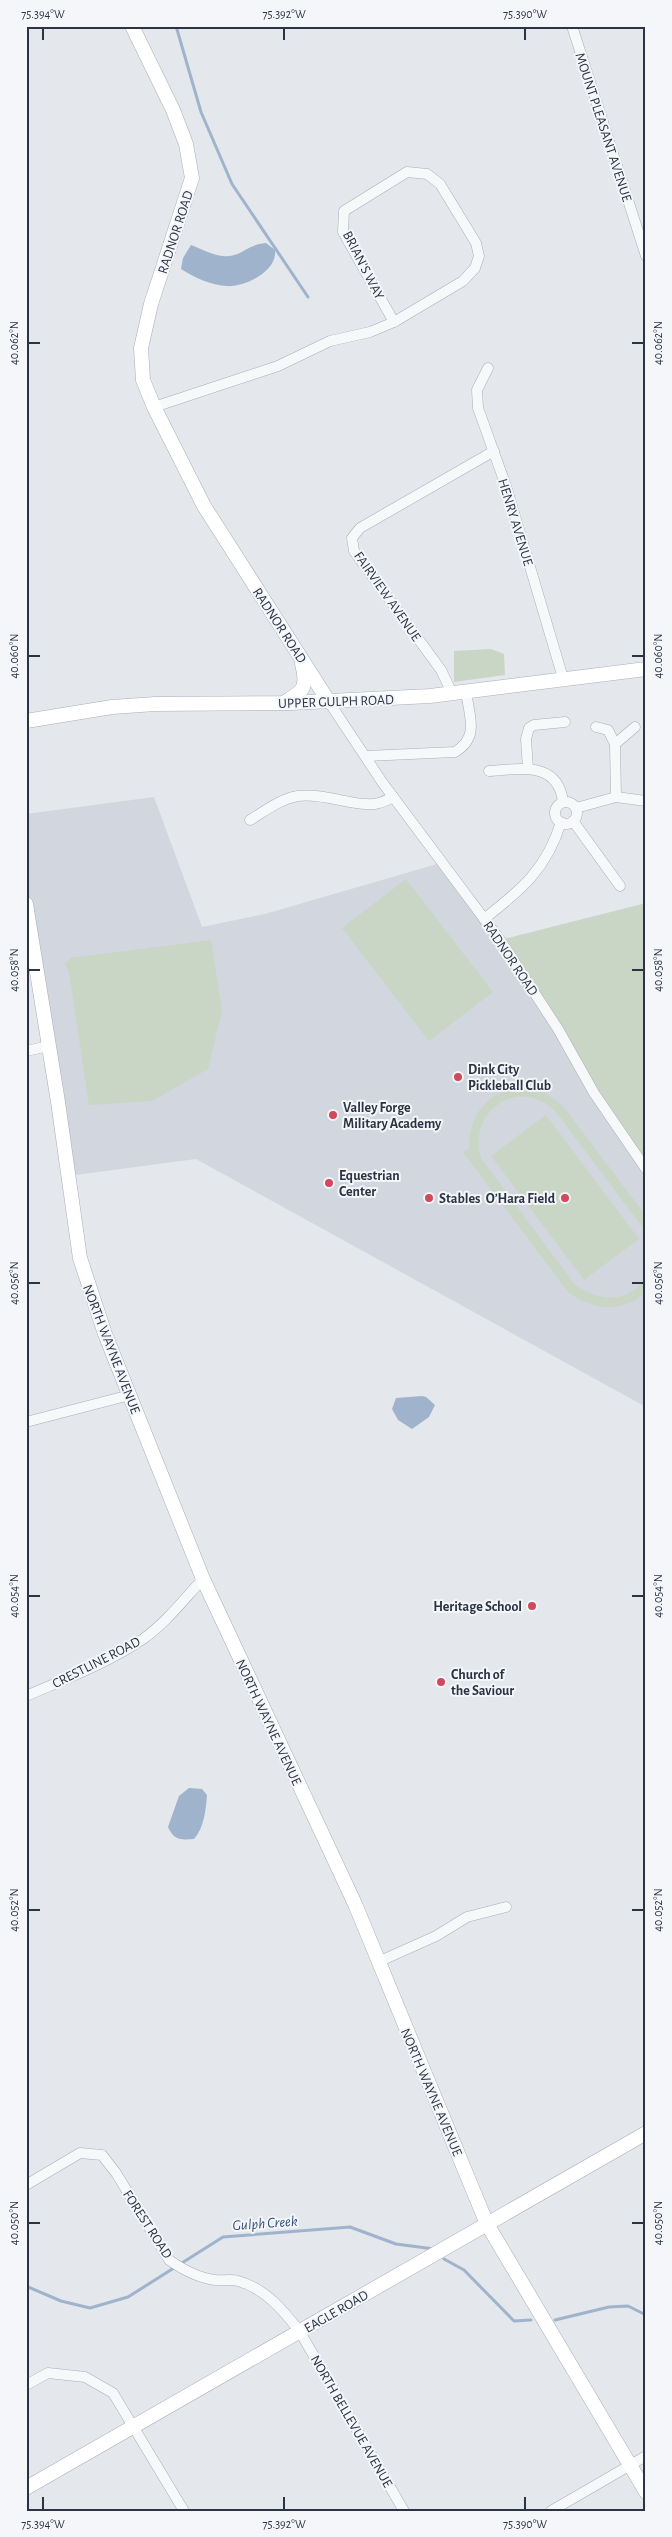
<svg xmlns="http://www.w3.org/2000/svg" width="672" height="2537" viewBox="0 0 672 2537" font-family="'Alegreya Sans',sans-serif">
  <rect width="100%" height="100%" fill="#e4e7ec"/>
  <polygon fill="#d2d6de" points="154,797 202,927 265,914 444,862 646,1169 646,1407 196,1159 68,1176 26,904 26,814"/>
  <g fill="#c9d6c5">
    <polygon points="491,649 504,654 505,675 454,682 454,651"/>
    <polygon points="406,879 493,992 429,1041 342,928"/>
    <polygon points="646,903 646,1169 500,940"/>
    <polygon points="211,940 222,1011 208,1069 152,1101 89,1105 69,972 65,964 71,958"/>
    <path d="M515,1088L543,1091L563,1106L646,1216V1232L556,1112C520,1075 467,1110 481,1158L575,1285C597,1301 630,1305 646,1276V1291C625,1314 591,1310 568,1292L463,1152L469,1149C469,1117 484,1095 515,1088Z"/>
    <polygon points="546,1115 639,1239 584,1280 491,1156"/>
  </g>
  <g fill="#9fb4cc">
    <path d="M266,243L275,250C278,271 244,288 226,286C210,285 194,277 181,269L183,258L191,245C201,249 219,258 229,256C245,254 246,245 266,243Z"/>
    <polygon points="422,1396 426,1397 435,1405 429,1417 412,1429 398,1420 392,1409 396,1398"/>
    <path d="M189,1788L202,1789L207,1795C206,1809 204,1828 194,1839C180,1840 174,1840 168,1827L179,1796Z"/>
  </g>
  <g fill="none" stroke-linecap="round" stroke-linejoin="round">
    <g stroke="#9fb4cc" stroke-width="3">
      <polyline points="176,26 201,112 232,184 308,297"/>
      <polyline points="444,2259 464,2270 514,2321 531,2320"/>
      <polyline points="26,2286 61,2301 90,2308 128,2297 223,2237 350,2227 396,2244 434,2249"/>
      <polyline points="555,2320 609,2307 628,2306 646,2315"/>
    </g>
    <g stroke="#a9aeb7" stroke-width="11">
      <g id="street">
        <polyline points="572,26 646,256"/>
        <polygon points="407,172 427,174 440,184 476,243 479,256 475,268 463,281 394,322 343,232 344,211"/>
        <polyline points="488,368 477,390 478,408 506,486 563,678"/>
        <polyline points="154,407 278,366 330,341 370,332 394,322"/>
        <polyline points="452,693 441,670 354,551 352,538 360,528 494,451"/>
        <polyline points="329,702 382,782 500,940 558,1029 594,1093 646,1169"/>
        <polyline points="596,727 608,730 615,744 616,797"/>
        <polyline points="615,744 635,727"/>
        <path d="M366,756L455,752C480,737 469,716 466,691"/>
        <polyline points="528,769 526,739 529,728 534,725 565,722"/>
        <path d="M489,771C521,769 558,761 563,802"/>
        <circle cx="566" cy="813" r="11"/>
        <polyline points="576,808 616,797 646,801"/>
        <path d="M250,820C265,811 280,799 298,796C323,792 361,809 379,803C384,802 389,799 393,797"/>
        <polyline points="573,821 620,886"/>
        <path d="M484,919C521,890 547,869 561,822"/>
        <polyline points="26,1051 49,1046"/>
        <polyline points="26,1422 130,1395"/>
        <path d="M26,1696C65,1679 108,1663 143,1639C166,1623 184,1599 203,1579"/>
        <polyline points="378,1962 436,1936 467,1917 506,1907"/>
        <path d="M26,2185L80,2153L102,2155L116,2173L169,2260C182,2269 199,2278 215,2280C222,2281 231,2279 238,2281C265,2288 284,2311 300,2332L404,2511"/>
        <polyline points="26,2385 48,2373 85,2377 113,2393 184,2511"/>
        <polyline points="551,2511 646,2456"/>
      </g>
    </g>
    <g stroke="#a9aeb7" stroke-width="15">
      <g id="secondary">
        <polyline points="132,26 173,110 186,144 192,178 151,304 141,348 143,380 154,407 204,506 329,702"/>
        <path d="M285,702C304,691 308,687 302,664"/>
        <polyline points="26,721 112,707 155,704 290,703 430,696 646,669"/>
        <polyline points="26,904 58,1102 80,1258 105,1334 203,1579 355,1904 487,2224 646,2492"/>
        <polyline points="26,2488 646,2133"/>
      </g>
    </g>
    <use href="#street" stroke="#f7f8fa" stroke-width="10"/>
    <use href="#secondary" stroke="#fff" stroke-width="14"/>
  </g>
  <path fill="none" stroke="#2b3445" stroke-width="2" d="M43,28V40M284,28V40M525,28V40M28,343H40M632,343H644M28,656H40M632,656H644M28,970H40M632,970H644M28,1283H40M632,1283H644M28,1596H40M632,1596H644M28,1910H40M632,1910H644M28,2223H40M632,2223H644M43,2497V2510M284,2497V2510M525,2497V2510"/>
  <g fill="#d1495b" stroke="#f4f6f9" stroke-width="2">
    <circle cx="458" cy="1077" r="5"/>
    <circle cx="333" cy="1115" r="5"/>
    <circle cx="329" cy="1183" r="5"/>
    <circle cx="429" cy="1198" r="5"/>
    <circle cx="565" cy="1198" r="5"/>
    <circle cx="532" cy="1606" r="5"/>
    <circle cx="441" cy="1682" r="5"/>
  </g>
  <g text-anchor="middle" stroke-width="4" stroke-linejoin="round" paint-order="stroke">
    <g font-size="14" fill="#2b3445" stroke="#f4f6f9">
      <text transform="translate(604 127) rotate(72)" y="5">MOUNT PLEASANT AVENUE</text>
      <text transform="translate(175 232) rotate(-72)" y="5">RADNOR ROAD</text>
      <text transform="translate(364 265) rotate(63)" y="5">BRIAN'S WAY</text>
      <text transform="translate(516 522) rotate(73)" y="5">HENRY AVENUE</text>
      <text transform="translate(388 596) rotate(55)" y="5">FAIRVIEW AVENUE</text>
      <text transform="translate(280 625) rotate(57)" y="5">RADNOR ROAD</text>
      <text transform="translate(336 701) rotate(-2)" y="5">UPPER GULPH ROAD</text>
      <text transform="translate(511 958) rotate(56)" y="5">RADNOR ROAD</text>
      <text transform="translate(112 1349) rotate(69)" y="5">NORTH WAYNE AVENUE</text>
      <text transform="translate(96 1662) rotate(-27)" y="5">CRESTLINE ROAD</text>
      <text transform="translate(269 1722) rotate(65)" y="5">NORTH WAYNE AVENUE</text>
      <text transform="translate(432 2092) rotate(67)" y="5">NORTH WAYNE AVENUE</text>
      <text transform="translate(148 2224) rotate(57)" y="5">FOREST ROAD</text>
      <text transform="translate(336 2311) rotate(-30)" y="5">EAGLE ROAD</text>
      <text transform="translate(352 2421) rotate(60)" y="5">NORTH BELLEVUE AVENUE</text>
    </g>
    <g font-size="14" font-weight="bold" fill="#2b3445" stroke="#f4f6f9" text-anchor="start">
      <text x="468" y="1074">Dink City<tspan x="468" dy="16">Pickleball Club</tspan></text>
      <text x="343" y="1112">Valley Forge<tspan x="343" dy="16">Military Academy</tspan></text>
      <text x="339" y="1180">Equestrian<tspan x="339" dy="16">Center</tspan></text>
      <text x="439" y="1203">Stables</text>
      <text x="555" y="1203" text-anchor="end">O’Hara Field</text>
      <text x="522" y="1611" text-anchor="end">Heritage School</text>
      <text x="451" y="1679">Church of<tspan x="451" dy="16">the Saviour</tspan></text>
    </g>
    <g font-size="15" font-style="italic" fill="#34527a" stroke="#f4f6f9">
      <text transform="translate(265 2223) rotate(-4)" y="5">Gulph Creek</text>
    </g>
  </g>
  <rect width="672" height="2537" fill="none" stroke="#f4f6f9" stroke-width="55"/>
  <rect x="28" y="28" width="616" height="2482" fill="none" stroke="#2b3445" stroke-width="2"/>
  <g font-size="12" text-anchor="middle" fill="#2b3445">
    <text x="43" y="18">75.394°W</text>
    <text x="284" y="18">75.392°W</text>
    <text x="525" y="18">75.390°W</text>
    <text transform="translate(14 343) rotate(-90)" y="4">40.062°N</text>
    <text transform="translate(658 343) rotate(-90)" y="4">40.062°N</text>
    <text transform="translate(14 656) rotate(-90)" y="4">40.060°N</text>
    <text transform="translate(658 656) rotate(-90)" y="4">40.060°N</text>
    <text transform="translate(14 970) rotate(-90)" y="4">40.058°N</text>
    <text transform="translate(658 970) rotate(-90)" y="4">40.058°N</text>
    <text transform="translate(14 1283) rotate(-90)" y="4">40.056°N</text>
    <text transform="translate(658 1283) rotate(-90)" y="4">40.056°N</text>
    <text transform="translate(14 1596) rotate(-90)" y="4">40.054°N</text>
    <text transform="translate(658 1596) rotate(-90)" y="4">40.054°N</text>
    <text transform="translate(14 1910) rotate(-90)" y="4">40.052°N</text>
    <text transform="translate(658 1910) rotate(-90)" y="4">40.052°N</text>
    <text transform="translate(14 2223) rotate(-90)" y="4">40.050°N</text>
    <text transform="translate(658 2223) rotate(-90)" y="4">40.050°N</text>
    <text x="43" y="2528">75.394°W</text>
    <text x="284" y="2528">75.392°W</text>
    <text x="525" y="2528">75.390°W</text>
  </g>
</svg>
